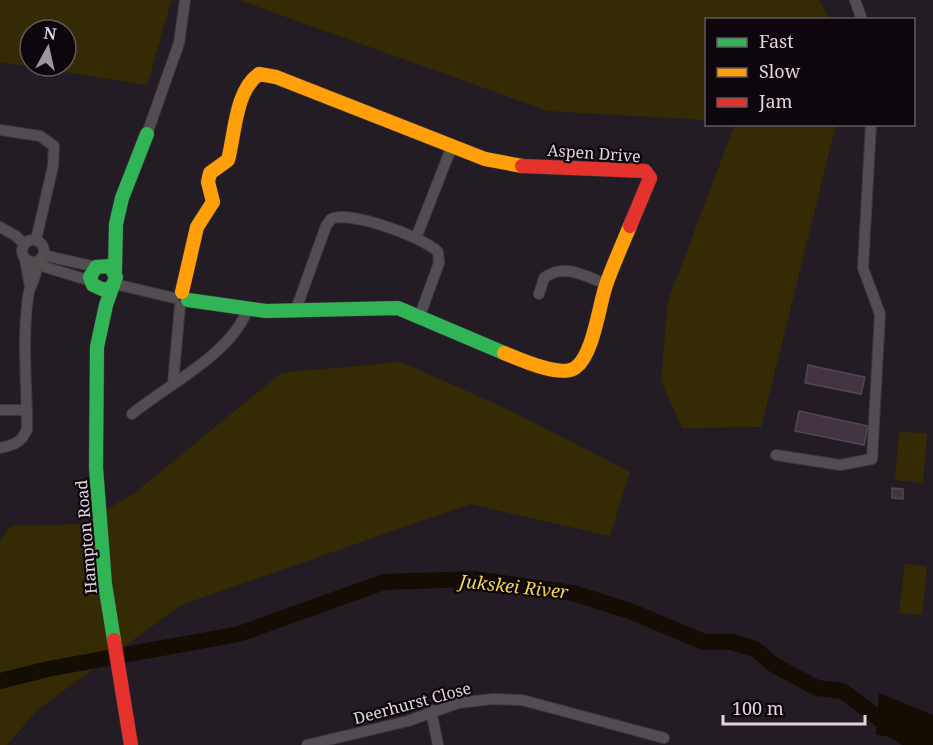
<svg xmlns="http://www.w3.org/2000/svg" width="933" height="745" viewBox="0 0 933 745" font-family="'Noto Serif',serif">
  <rect width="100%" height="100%" fill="#241c24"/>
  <g fill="#342b05" fill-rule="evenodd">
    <path d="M0,0H182L171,1L147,85L0,62ZM30,30H66V66H30Z"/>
    <polygon points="239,0 819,0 830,19 706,20 706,120 548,111"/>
    <polygon points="735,124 836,125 761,427 682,428 661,381 668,301"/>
    <polygon points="401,362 509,410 630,472 610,536 470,504 181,605 36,711 7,745 0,745 0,540 11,526 82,524 136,492 281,373"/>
    <polygon points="899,432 927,433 923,483 895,480"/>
    <polygon points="905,564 927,566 922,615 899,613"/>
  </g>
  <polygon fill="#140d03" points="879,693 933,715 933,745 902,745 886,736 876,735"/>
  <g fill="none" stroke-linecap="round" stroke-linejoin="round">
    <polyline stroke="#140d03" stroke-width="16" points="0,681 48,669 239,634 384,582 475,579 573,593 630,611 704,642 732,642 755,649 774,665 817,688 843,691 890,727 931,745"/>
  </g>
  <g fill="#423441" stroke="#50484f" stroke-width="1.5">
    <polygon points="808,365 865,377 861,394 805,383"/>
    <polygon points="799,411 868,426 864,445 795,431"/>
    <polygon points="892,488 903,489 903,499 892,498"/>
  </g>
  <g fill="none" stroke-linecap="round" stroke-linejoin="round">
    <g stroke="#3f383f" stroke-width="12">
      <g id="street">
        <polyline points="855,0 862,20"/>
        <polyline points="0,130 40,136 54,146 53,166 36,240"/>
        <polyline points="147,134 179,43 185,0"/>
        <polyline points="0,227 16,236 24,244"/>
        <polyline points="416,238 452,146"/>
        <circle cx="33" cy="251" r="11"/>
        <polyline points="43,255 96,267"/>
        <polyline points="25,259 30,287"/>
        <polyline points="38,261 45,267 91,281"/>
        <polyline points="115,284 174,298"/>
        <path d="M539,294L544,278C563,262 587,277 606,284"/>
        <path d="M295,312L326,226L331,219C349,210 424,237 438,252L439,263L420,315"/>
        <polyline points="173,383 180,306"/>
        <polyline points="0,410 27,410"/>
        <path d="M132,414C167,385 233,353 248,308"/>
        <path d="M0,448C13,445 22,443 27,429C27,385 22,341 28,297C29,285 39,275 36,262"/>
        <polyline points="776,455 840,465 872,459 880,314 863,268 871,124"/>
        <polyline points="431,710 438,745"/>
        <polyline points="307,745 408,721 458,703 493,699 522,700 664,738"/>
      </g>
    </g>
    <g stroke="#3f383f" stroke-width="15">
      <g id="fast">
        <polyline points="115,271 116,224 122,198 147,134"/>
        <polyline points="112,287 104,290 93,285 90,277 96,267 110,266 116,277 106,305 97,347 96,468 105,584 114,640"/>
        <polyline points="188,300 266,311 398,308 504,353"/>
      </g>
    </g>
    <g stroke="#3f383f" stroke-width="15">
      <g id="slow">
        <path d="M182,292L197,227L213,202L208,182L210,173L228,160C235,134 235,91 259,74L276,77L485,159L522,166"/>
        <path d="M504,353C519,359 560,378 575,368C594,355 599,303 607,282C614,263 622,245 630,226"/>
      </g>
    </g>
    <g stroke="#3f383f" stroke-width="15">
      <g id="jam">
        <polyline points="522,166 645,171 650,178 630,226"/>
        <polyline points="114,640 131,745"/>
      </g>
    </g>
    <use href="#street" stroke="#534d52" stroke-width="10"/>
    <use href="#fast" stroke="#30b455" stroke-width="14"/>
    <use href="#slow" stroke="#ff9f0a" stroke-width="14"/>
    <use href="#jam" stroke="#e5322d" stroke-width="14"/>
  </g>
  <g text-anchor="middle" stroke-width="4.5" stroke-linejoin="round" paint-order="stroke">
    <g font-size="16" fill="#e1d6df" stroke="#0d060c">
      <text transform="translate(594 153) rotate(4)" y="6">Aspen Drive</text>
      <text transform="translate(86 537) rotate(-95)" y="6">Hampton Road</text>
      <text transform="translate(412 703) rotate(-15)" y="6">Deerhurst Close</text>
    </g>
    <g font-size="18" font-style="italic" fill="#f1d55b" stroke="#0d060c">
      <text transform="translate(514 587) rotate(6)" y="6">Jukskei River</text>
    </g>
  </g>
  <rect x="705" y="18" width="210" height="108" fill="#0d060c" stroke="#625960" stroke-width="1.5"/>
  <rect x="717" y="38" width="30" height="9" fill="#30b455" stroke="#625960" stroke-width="1.5"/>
  <text x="759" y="48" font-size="18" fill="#e1d6df">Fast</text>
  <rect x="717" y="68" width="30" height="9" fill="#ff9f0a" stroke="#625960" stroke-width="1.5"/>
  <text x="759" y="78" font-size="18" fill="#e1d6df">Slow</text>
  <rect x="717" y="98" width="30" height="9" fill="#e5322d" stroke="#625960" stroke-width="1.5"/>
  <text x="759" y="108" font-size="18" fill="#e1d6df">Jam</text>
  <g transform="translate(48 48) rotate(8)"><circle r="28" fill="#0d060c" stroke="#625960" stroke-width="1.5"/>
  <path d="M0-4.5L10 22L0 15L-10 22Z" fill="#9f959e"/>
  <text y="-9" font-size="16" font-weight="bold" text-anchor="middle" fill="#e1d6df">N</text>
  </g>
  <path d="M723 715v9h142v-9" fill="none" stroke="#e1d6df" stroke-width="3"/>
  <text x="732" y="715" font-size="18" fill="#e1d6df" stroke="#0d060c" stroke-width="4.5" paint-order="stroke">100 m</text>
</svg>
